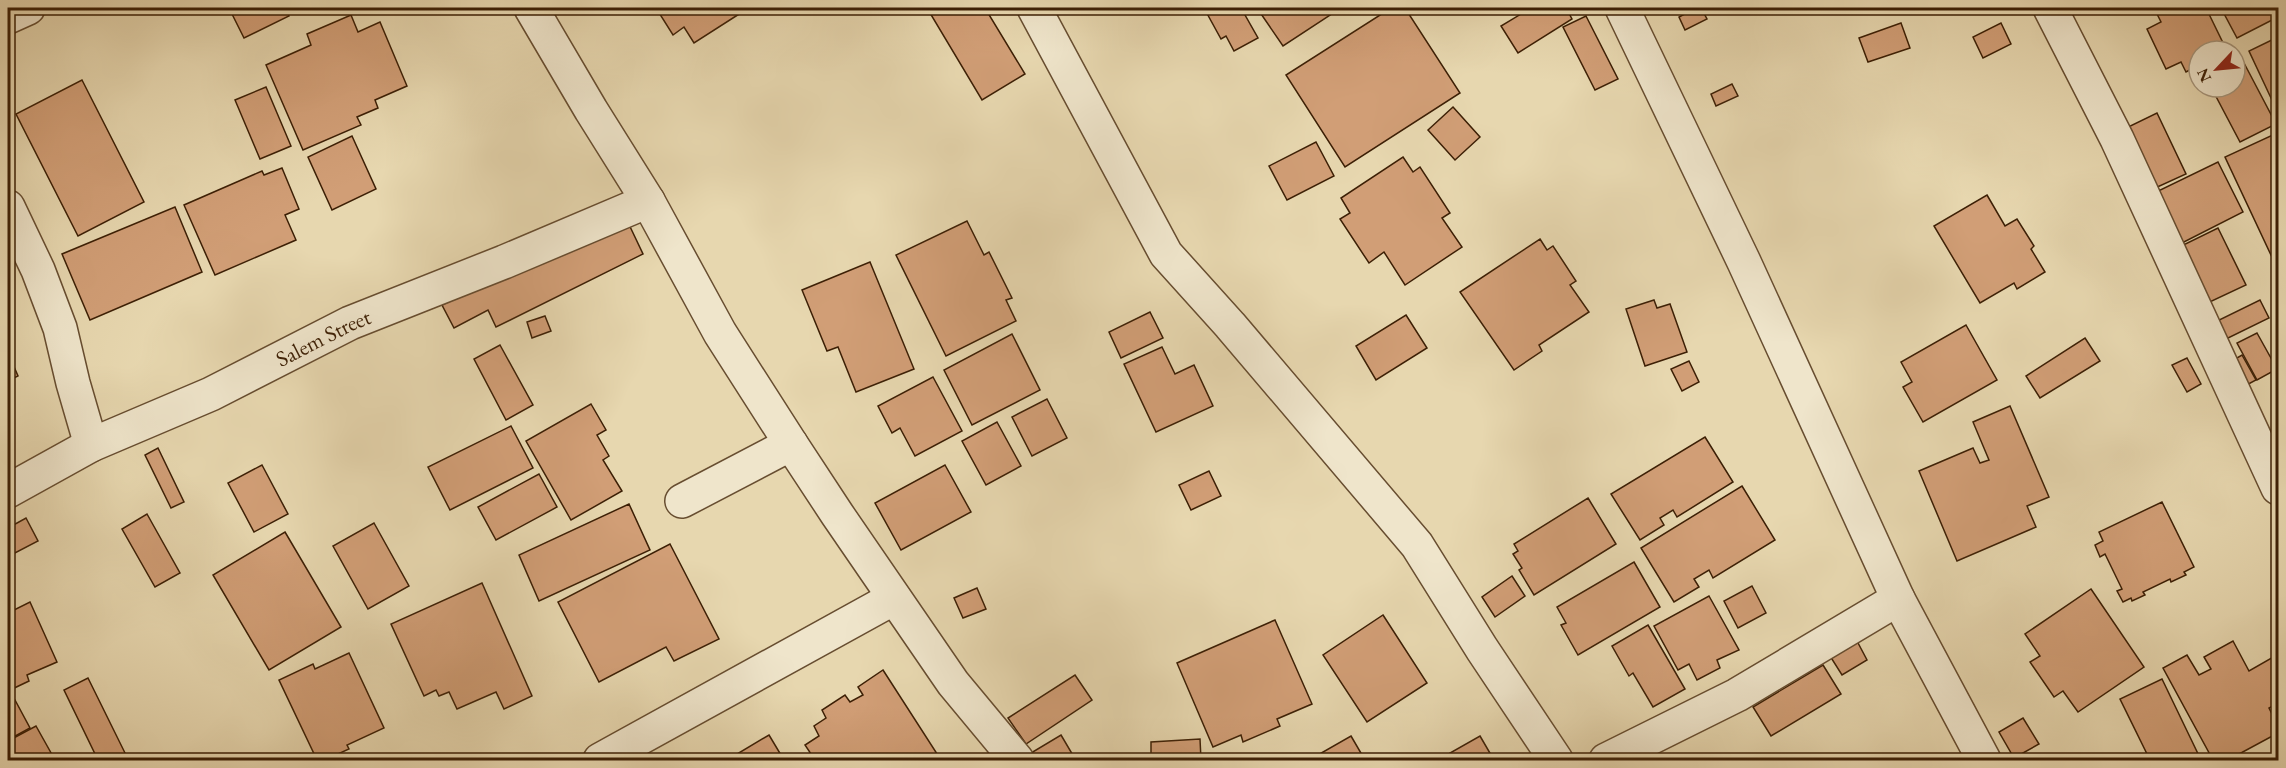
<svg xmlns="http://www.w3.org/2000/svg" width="2286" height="768" viewBox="0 0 2286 768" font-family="'EB Garamond',serif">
  <rect width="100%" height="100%" fill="#e7d7af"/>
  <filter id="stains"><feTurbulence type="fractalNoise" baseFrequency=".00333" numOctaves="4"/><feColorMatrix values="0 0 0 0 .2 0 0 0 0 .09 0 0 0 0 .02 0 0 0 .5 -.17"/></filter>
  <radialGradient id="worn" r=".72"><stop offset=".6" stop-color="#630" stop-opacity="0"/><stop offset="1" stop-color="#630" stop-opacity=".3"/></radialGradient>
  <g fill="#d19e76" stroke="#3c1f05" stroke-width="1.5">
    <polygon points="229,8 285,8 289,16 244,38"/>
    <polygon points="656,8 747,8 747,9 694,43 684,27 673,35"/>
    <polygon points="927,8 985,8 1025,74 982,100"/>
    <polygon points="1204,8 1241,8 1258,38 1234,51 1226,36 1221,39"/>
    <polygon points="1257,8 1336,8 1338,10 1283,46"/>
    <polygon points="1391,8 1405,8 1460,93 1345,167 1286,75"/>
    <polygon points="1531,8 1566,8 1572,19 1518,53 1501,26"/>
    <polygon points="1696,8 1701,8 1707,19 1685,30 1679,17"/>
    <polygon points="2166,8 2206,8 2227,51 2199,51 2199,65 2186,72 2181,62 2166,69 2147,29 2161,22 2156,12"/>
    <polygon points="2221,8 2278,8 2278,17 2237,38"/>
    <polygon points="351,15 358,32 380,22 407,86 375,100 378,108 357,117 361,125 303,150 266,65 311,45 307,34"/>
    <polygon points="1586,16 1618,79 1595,90 1563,27"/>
    <polygon points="1901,23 1910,48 1868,62 1859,38"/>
    <polygon points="2001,23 2011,44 1983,58 1973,37"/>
    <polygon points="2278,37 2278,113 2249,51"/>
    <polygon points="2244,63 2276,124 2240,142 2211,87 2235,87 2235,67"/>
    <polygon points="82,80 144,202 78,236 16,114"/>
    <polygon points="1732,84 1738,96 1716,106 1711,94"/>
    <polygon points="266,87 291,146 260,159 235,100"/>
    <polygon points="1453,107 1480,137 1455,160 1428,130"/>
    <polygon points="2157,113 2186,174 2153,189 2124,129"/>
    <polygon points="2277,133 2278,137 2278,270 2225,157"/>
    <polygon points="352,136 376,189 332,210 308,157"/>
    <polygon points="1316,142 1334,176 1287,200 1269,166"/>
    <polygon points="1403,157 1413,172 1420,167 1450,213 1442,218 1462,247 1405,285 1384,252 1369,263 1340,219 1350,213 1341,198"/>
    <polygon points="2218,162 2243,212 2180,244 2154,193"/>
    <polygon points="282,168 299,209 285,215 296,240 215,275 184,205 262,171 264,175"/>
    <polygon points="1987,195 2005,226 2017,219 2034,246 2031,249 2045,272 2017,289 2014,283 1980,303 1934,226"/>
    <polygon points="175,207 202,272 90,320 62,254"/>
    <polygon points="624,214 643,254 496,327 488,310 454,328 442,305"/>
    <polygon points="967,221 984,255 989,252 1012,298 1006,300 1016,321 946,356 896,255"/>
    <polygon points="2218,228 2246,285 2199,307 2171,251"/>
    <polygon points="1540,239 1547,250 1553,246 1576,281 1570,285 1589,312 1539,345 1542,351 1514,370 1460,292"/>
    <polygon points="870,262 914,369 856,392 838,347 827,351 802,290"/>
    <polygon points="1654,300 1657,308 1670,304 1687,352 1645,366 1626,309"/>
    <polygon points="2260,300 2269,318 2224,340 2215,322"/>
    <polygon points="1150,312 1163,338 1121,358 1109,332"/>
    <polygon points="1406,315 1427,348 1376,380 1356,346"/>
    <polygon points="545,316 551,331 532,338 527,322"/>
    <polygon points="1966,325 1997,380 1923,422 1903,387 1912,382 1901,362"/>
    <polygon points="2257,333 2277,369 2257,380 2237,343"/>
    <polygon points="1012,334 1040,390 972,425 944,370"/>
    <polygon points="2085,338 2100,361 2040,398 2026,376"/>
    <polygon points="500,345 533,405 506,420 474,359"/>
    <polygon points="1162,347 1175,374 1194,365 1213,406 1156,432 1124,364"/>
    <polygon points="8,353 18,376 8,381"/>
    <polygon points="2242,355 2256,380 2243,387 2230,362"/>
    <polygon points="2187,358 2201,384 2187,392 2172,365"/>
    <polygon points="1689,361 1699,382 1682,391 1671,369"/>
    <polygon points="933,377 962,431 915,456 900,428 892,433 878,406"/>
    <polygon points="1047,399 1067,438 1032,456 1012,417"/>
    <polygon points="591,404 606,430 597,435 609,456 603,460 622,491 571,520 526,441"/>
    <polygon points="2010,406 2049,497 2027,506 2036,527 1957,561 1919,471 1973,448 1980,463 1989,460 1973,422"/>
    <polygon points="997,422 1021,466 986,485 962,441"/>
    <polygon points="511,426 533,468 450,510 428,467"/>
    <polygon points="1705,437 1733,482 1677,517 1673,510 1660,518 1664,525 1640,540 1611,494"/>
    <polygon points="158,448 184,502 171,508 145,455"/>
    <polygon points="262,465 288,514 254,532 228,483"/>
    <polygon points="945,465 971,512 901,550 875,503"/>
    <polygon points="1209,471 1221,496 1191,510 1179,485"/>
    <polygon points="539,474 557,507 496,540 478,507"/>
    <polygon points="1742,486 1775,540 1713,578 1709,570 1694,579 1699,587 1674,602 1641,548"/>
    <polygon points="1588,498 1616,544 1534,595 1519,570 1522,568 1513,554 1518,551 1514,544"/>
    <polygon points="2162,502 2194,567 2184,572 2186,575 2171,582 2170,579 2143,592 2145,595 2132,601 2131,598 2123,602 2117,591 2122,589 2105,554 2100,557 2095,545 2103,541 2099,532"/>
    <polygon points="629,504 650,550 539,601 519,555"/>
    <polygon points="147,514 180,573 155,587 122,529"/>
    <polygon points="26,518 38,541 13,554 8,544 8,528"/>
    <polygon points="374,523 409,586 368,609 333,546"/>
    <polygon points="285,532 341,627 269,670 213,575"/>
    <polygon points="670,544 719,639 674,661 666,647 599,682 558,602"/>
    <polygon points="1634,562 1660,607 1578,655 1561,625 1566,623 1557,607"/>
    <polygon points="1512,576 1525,596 1495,617 1482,597"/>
    <polygon points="482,583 532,696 504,709 496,692 457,709 449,692 439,696 436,690 424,696 391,624"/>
    <polygon points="1752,586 1766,613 1738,628 1724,601"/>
    <polygon points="977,588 986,609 963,618 954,598"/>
    <polygon points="2091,589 2144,667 2078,712 2063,691 2054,697 2030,662 2040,656 2025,634"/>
    <polygon points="1709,596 1739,650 1717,660 1720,668 1697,680 1689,664 1678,670 1654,626"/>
    <polygon points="30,602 57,662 27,675 29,681 8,691 8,613"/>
    <polygon points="1383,615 1427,683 1367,722 1323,655"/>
    <polygon points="1275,620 1312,704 1277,719 1280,726 1243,742 1241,735 1213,747 1177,663"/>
    <polygon points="1648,625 1685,689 1653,707 1633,673 1629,676 1612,646"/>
    <polygon points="1857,641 1867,660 1842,675 1830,656"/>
    <polygon points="2233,641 2249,671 2275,656 2278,662 2278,681 2273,684 2278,694 2278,703 2269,708 2278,726 2278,733 2228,760 2213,760 2163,668 2187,655 2199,675 2211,669 2204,657"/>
    <polygon points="349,653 384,728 347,745 349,749 325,760 317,760 279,680 313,664 315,669"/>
    <polygon points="1823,665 1841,694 1771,736 1753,707"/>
    <polygon points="883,670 941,760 815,760 805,745 819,736 814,726 826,718 822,710 845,695 850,702 863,695 858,687"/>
    <polygon points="1075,675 1092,700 1026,744 1008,718"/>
    <polygon points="88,678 127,757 120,760 98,760 64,690"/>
    <polygon points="2162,679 2201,760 2150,760 2120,699"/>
    <polygon points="15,700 30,728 8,740 8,705"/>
    <polygon points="2023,718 2039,744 2014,758 1999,732"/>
    <polygon points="36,726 55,760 16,760 8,746 8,741"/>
    <polygon points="769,735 784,760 727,760"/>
    <polygon points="1061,735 1074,757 1069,760 1029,760 1026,756"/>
    <polygon points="1351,736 1365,760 1309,760"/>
    <polygon points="1480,736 1494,760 1454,760 1450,753"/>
    <polygon points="1200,739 1201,760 1151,760 1151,742"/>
  </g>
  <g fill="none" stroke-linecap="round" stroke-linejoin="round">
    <g stroke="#674d30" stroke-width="36">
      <g id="minor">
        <polyline points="531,8 591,110 648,201 720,333 791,444 837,514 953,683 1017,760"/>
        <polyline points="1034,8 1166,254 1230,325 1417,545 1482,649 1556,760"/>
        <polyline points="1622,8 1744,262 1898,599 1984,760"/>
        <polyline points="2050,8 2117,139 2278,488"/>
        <polyline points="8,17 28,8"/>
        <polyline points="8,207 38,270 60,328 73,383 91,445"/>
        <path id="s1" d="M8,491L91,445L211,394L350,323L504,262L648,201"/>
        <polyline points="682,501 791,444"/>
        <polyline points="600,760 894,598"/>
        <polyline points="1606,760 1737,695 1898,599"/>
      </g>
    </g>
    <use href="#minor" stroke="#efe5cb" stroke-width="33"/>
  </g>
  <g text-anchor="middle" stroke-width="4.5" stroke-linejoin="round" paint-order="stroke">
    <g font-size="22" fill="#3c1f05" stroke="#efe5cb">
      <text dy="8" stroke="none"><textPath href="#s1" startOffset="351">Salem Street</textPath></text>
    </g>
  </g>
  <rect width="2286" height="768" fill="none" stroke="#e7d7af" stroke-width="30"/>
  <rect x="9" y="9" width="2268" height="750" fill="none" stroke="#3c1f05" stroke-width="3"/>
  <rect x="15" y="15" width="2256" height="738" fill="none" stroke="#3c1f05" stroke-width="1.5"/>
  <g transform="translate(2217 69) rotate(244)"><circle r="28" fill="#efe5cb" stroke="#a7967c" stroke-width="1.5"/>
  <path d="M0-4.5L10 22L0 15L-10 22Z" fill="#8f2418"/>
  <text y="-9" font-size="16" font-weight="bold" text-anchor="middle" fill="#3c1f05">N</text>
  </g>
  <rect width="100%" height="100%" filter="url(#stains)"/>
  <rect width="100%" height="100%" fill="url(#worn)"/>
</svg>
